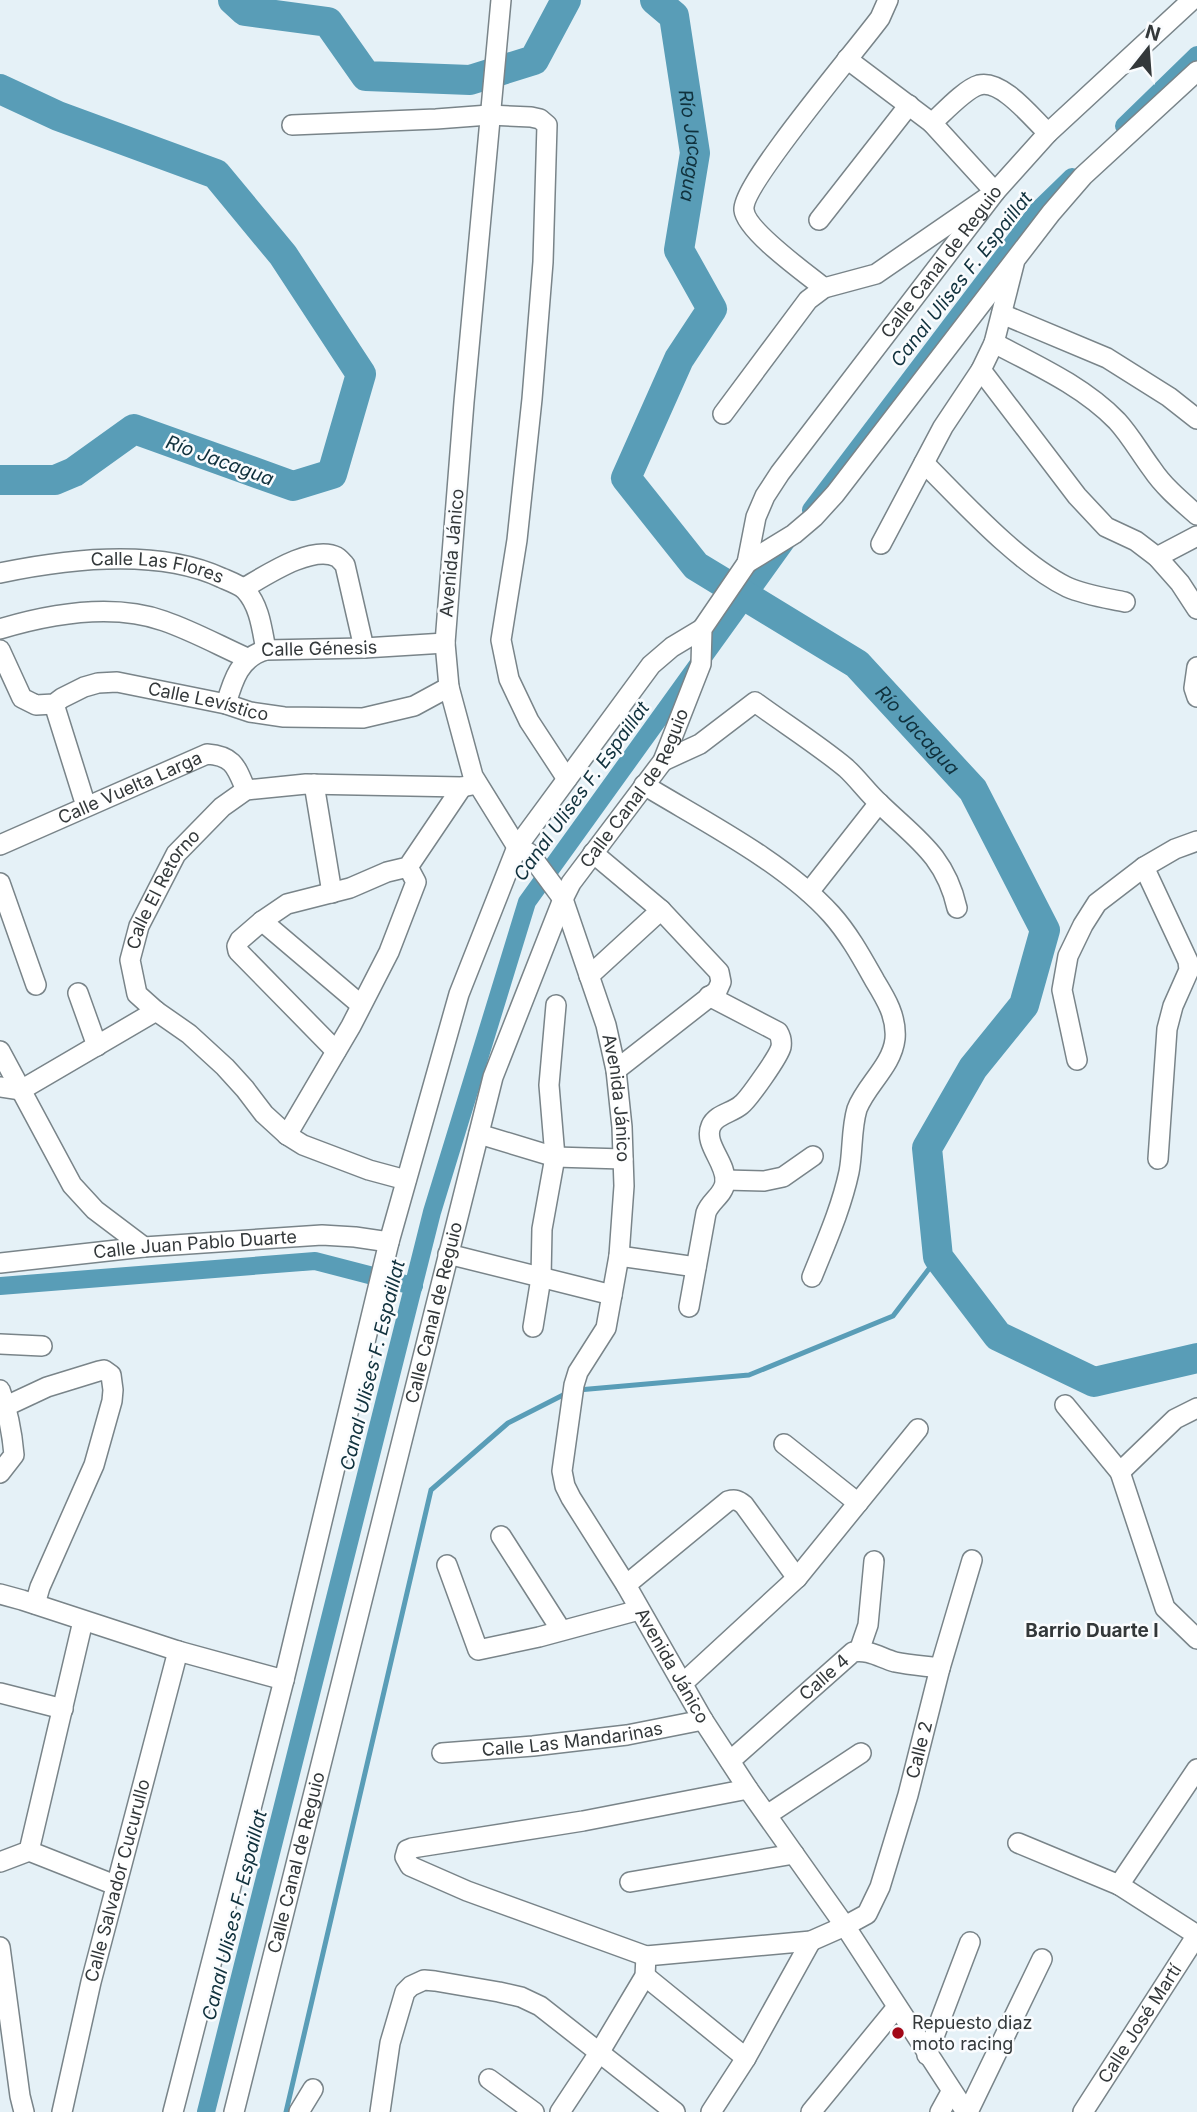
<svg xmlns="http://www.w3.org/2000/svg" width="1197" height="2112" viewBox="0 0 1197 2112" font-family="Inter,sans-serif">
  <rect width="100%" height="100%" fill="#e5f1f7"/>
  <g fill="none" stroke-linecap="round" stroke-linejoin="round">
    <g stroke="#599db7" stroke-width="5">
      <polyline points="578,1390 749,1375 893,1316 938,1257"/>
      <polyline points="286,2112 431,1490 508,1423 569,1392"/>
    </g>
    <g stroke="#599db7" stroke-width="18">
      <polyline points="1124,126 1197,55"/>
      <polyline points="811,510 1038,210 1072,177"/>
      <polyline points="388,1280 414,1286"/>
      <polyline points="0,1286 315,1261 373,1276"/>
      <polyline points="206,2112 432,1212 527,902 789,538"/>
    </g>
    <g stroke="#599db7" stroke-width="30">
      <polyline points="233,0 245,11 328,22 366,76 470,80 534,60 566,0"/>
      <path id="s1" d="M655,0L674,16L695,153L679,250L712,309L679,359L626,478L696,566L857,664L973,790L1045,930L1024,1005L973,1068L927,1148L938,1257L998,1336L1094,1382L1197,1358"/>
      <polyline points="0,89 58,116 216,174 283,255 361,374 332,474 293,486 134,429 74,472 55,480 0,480"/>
    </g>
    <g stroke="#798489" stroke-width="22">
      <g id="minor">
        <path id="s2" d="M501,0L464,402L445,643L449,687L473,776L517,847L529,853L563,899L606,1025L616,1070L622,1127L624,1186L619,1256L606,1328L578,1372L574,1385L562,1471L565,1486L571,1498L626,1585L703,1720L748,1789L845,1926L966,2112"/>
        <path d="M932,123C943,113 965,89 979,85C1002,79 1032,118 1048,133"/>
        <polyline points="292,125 436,119 489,115 531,117 540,119 547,125 543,262 532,399 517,540 501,640 509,679 529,721 567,779"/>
        <polyline points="819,220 909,105"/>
        <path d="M824,288C807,274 746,231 744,210C741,185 859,47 880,18L888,0"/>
        <polyline points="1002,314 1107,358 1169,397 1197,419"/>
        <path d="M994,343C1036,365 1083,386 1117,421C1130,435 1140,453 1152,469C1164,487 1181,501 1197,515"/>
        <polyline points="981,370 1077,496 1106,527 1136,541 1157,557 1180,583 1197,609"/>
        <polyline points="723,414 808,300 824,288 876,274 995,192 932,123 847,59"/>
        <path d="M924,463C964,503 1017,562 1067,587C1085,595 1106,598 1125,602"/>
        <polyline points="881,544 943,427 981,370 994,343 1014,264"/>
        <polyline points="1157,557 1197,536"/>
        <polyline points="747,563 794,534 814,517 835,494 1051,213 1083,176 1197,71"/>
        <path id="s3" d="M0,573C67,559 158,548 222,578C229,581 240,585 245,590C260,606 262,630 266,650"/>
        <path d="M244,588C265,576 312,544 337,557C338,557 344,564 345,565L364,648"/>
        <path d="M0,629C50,614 113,603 164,621C193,631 220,646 247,658"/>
        <path id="s4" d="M0,650L22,698L36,705L54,704L62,698L84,687L98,683L117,682L226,704L250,712L284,717L363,718L414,706L449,687"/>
        <polyline points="1197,667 1194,688 1197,697"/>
        <polyline points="54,704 86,806"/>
        <path id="s5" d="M226,704C233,680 240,657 266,650L364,648L445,643"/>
        <path d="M663,761L700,744L755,702C785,724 817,744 846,768C858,779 867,792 879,803C915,838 945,855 957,908"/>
        <polyline points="314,784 332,893"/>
        <path d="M644,785C705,822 784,862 831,914C849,934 862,958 875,981C886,999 897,1017 895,1039C892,1066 866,1085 857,1109C851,1129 853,1152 849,1172C841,1209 826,1242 812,1277"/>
        <path id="s6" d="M0,845L207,754C234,756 236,767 246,790"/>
        <polyline points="593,853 661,910"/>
        <polyline points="1144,867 1188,961 1189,970 1173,1006 1167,1029 1158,1159"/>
        <polyline points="0,883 36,985"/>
        <polyline points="809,892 879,803"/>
        <polyline points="262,921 361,1005"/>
        <polyline points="589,976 661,910 719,972 721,982 717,991 616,1070"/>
        <polyline points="78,993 97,1046"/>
        <polyline points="0,1051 72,1185 95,1210 144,1247"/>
        <polyline points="336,1051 238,951 237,946 240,940 262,921 287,904 350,888 387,872 408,867 462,787"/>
        <polyline points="1077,1060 1062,990 1068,956 1083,925 1097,903 1144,867 1175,849 1197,841"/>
        <polyline points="0,1087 21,1090 156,1011"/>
        <polyline points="479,1134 555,1157 623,1159"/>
        <polyline points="287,1135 351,1026 389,952 416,882 408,867"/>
        <path id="s7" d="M406,1180L369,1170L303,1145L287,1135L264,1114L245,1089L225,1067L189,1034L156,1011L137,994L130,960L139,926L176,854L222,807L246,790L306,784L462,787L477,784"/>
        <polyline points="725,1180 764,1181 783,1177 813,1156"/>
        <polyline points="448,1254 612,1295"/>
        <polyline points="619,1256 696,1267"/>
        <path id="s8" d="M0,1263L144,1247L322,1235L355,1237L389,1242"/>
        <path d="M689,1307L706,1213C710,1201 724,1195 725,1182C727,1163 703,1144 711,1126C716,1114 732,1113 741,1105C748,1100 779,1056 781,1047C782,1041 781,1037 778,1032L709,996"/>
        <polyline points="533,1327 541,1278 542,1229 555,1157 549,1085 556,1005"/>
        <polyline points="0,1344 42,1346"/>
        <path d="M0,1390C8,1411 12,1432 14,1455L0,1473"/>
        <polyline points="1065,1405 1120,1472 1165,1608 1197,1639"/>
        <polyline points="0,1409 47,1387 99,1371 104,1370 111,1375 113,1390 112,1401 94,1465 40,1587 35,1604"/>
        <polyline points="784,1444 858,1503"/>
        <polyline points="1120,1472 1175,1419 1197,1408"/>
        <polyline points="501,1536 561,1630"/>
        <polyline points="447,1565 478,1650 539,1637 639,1610"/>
        <path d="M626,1585L728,1501C735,1499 738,1500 744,1505L797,1578"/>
        <polyline points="0,1594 22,1600 178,1651 284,1680"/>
        <polyline points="859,1651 868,1625 874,1561"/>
        <polyline points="682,1684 797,1578 918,1429"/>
        <polyline points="0,1693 63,1709"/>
        <path id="s9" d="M442,1753L533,1746L627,1735L703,1720"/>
        <path id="s10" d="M730,1761L853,1652C868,1649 881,1658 895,1662C910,1665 925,1666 940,1668"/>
        <polyline points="767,1815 861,1753"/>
        <polyline points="1018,1843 1119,1885 1197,1935"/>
        <polyline points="29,1851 115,1885"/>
        <polyline points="0,1862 29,1851 83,1621"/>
        <polyline points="630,1882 794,1854"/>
        <polyline points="1119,1885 1197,1769"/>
        <polyline points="0,1947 20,2096 24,2112"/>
        <polyline points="646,1956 467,1891 410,1866 405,1857 407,1850 412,1848 583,1821 748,1789"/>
        <polyline points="645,1976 746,2058"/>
        <polyline points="927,2055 970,1942"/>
        <polyline points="489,2079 534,2112"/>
        <path id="s11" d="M62,2112L91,1982L178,1651"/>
        <polyline points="173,2112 284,1680 389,1242 459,994 517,847 651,665 672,647 702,629"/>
        <path id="s12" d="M234,2112L493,1077L563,899L571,883L663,761L701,664L702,629L747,563L756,517L765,496L780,473L995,192L1048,133L1192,0"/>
        <polyline points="299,2112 313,2089"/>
        <polyline points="380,2112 390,2043 405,1992 411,1986 424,1980 435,1981 499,1992 521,1997 540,2006 675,2112"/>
        <path id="s13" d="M560,2112L599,2053L645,1976L646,1956L811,1941L845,1926L867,1914L880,1887L908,1795L940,1668L972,1560"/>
        <polyline points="711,2112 746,2058 811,1941"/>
        <polyline points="811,2112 897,2007"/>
        <polyline points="940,2112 951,2092"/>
        <polyline points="968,2112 1042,1959"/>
        <path id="s14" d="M1083,2112L1197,1935"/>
      </g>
    </g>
    <use href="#minor" stroke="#fff" stroke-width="19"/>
  </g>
  <circle fill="#a20717" stroke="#fafcfe" stroke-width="2.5" cx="898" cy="2033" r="7"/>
  <g text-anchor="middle" stroke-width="5" stroke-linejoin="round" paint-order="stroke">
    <g font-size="18" fill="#33383a" stroke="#fafcfe">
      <text dy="6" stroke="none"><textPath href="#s12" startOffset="2011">Calle Canal de Reguio</textPath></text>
      <text transform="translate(452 553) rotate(-85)" y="6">Avenida Jánico</text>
      <text dy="6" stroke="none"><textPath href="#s3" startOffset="159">Calle Las Flores</textPath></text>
      <text dy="6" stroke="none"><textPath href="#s5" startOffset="124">Calle Génesis</textPath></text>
      <text dy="6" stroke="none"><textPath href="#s4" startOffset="248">Calle Levístico</textPath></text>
      <text dy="6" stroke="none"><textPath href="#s12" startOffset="1391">Calle Canal de Reguio</textPath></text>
      <text dy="6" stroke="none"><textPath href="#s6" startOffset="142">Calle Vuelta Larga</textPath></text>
      <text dy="6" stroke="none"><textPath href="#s7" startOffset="448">Calle El Retorno</textPath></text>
      <text dy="6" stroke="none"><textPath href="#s2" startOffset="1143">Avenida Jánico</textPath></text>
      <text dy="6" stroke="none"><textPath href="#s8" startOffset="196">Calle Juan Pablo Duarte</textPath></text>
      <text dy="6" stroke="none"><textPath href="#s12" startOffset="824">Calle Canal de Reguio</textPath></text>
      <text dy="6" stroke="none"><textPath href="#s2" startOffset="1752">Avenida Jánico</textPath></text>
      <text dy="6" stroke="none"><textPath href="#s10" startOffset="126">Calle 4</textPath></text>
      <text dy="6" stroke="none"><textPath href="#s9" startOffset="131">Calle Las Mandarinas</textPath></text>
      <text dy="6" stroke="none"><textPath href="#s13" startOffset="581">Calle 2</textPath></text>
      <text dy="6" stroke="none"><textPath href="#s12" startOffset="257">Calle Canal de Reguio</textPath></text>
      <text dy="6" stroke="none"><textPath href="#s11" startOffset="238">Calle Salvador Cucurullo</textPath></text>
      <text dy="6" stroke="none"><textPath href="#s14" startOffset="105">Calle José Martí</textPath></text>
    </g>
    <g font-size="18" fill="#33383a" stroke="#fafcfe" text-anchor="start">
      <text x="912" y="2029">Repuesto diaz<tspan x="912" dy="21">moto racing</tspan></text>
    </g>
    <g font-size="19" font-style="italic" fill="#10313d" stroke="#fafcfe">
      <text dy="7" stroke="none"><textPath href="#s1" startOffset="156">Río Jacagua</textPath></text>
      <text transform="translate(961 279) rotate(-52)" y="7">Canal Ulises F. Espaillat</text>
      <text transform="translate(220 460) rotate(20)" y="7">Río Jacagua</text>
      <text dy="7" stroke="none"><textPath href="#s1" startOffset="910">Río Jacagua</textPath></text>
      <text transform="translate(581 791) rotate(-54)" y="7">Canal Ulises F. Espaillat</text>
      <text transform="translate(372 1365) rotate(-76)" y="7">Canal Ulises F. Espaillat</text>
      <text transform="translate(234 1915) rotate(-76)" y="7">Canal Ulises F. Espaillat</text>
    </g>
    <g font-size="19" font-weight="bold" fill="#33383a" stroke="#fafcfe">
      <text x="1092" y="1637">Barrio Duarte I</text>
    </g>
  </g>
  <g transform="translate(1148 49) rotate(17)" stroke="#fafcfe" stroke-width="5" paint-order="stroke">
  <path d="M0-5L12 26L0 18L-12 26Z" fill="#33383a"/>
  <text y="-10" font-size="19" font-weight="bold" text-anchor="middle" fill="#33383a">N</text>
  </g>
</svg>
